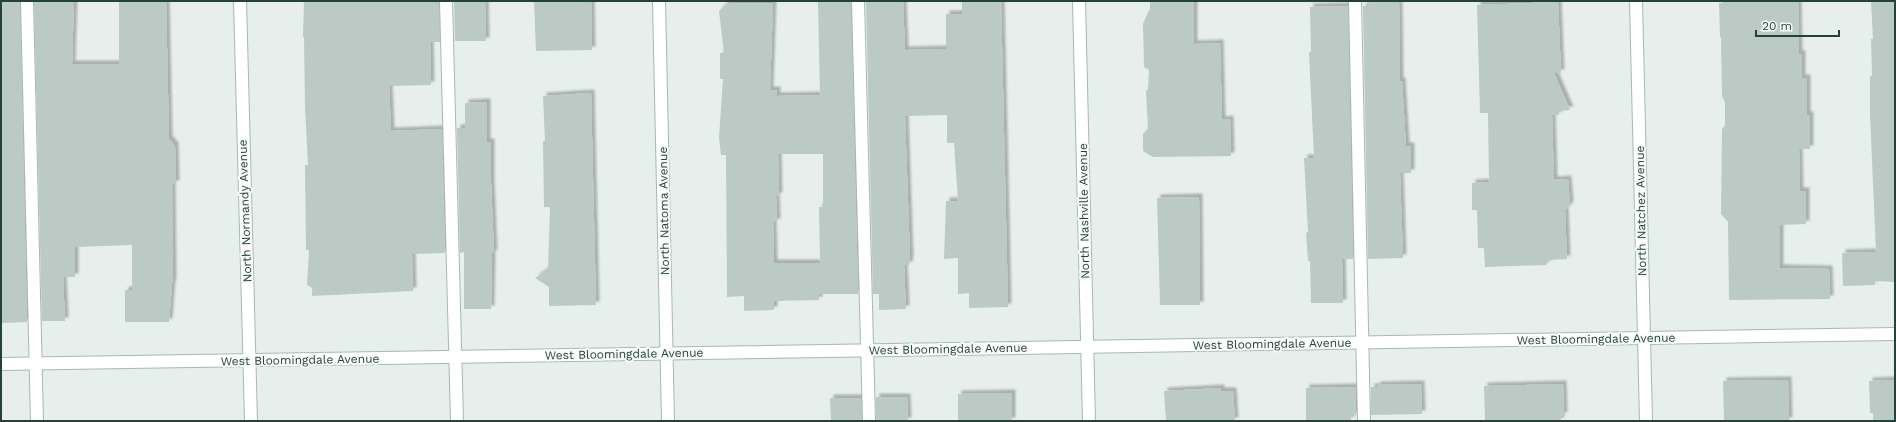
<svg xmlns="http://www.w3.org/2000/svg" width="1896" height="422" viewBox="0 0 1896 422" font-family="'Work Sans',sans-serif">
  <defs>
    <filter id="shadow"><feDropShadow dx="3.5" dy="-3.5" stdDeviation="1" flood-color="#0004"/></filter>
  </defs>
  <rect width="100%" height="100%" fill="#e6efeb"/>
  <g fill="#bbcac4" fill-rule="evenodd" filter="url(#shadow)">
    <polygon points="1,1 20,1 27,322 1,323"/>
    <polygon points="34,1 74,1 72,64 119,64 119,1 166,1 169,139 175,146 176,184 172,184 173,283 172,283 169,322 125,322 125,290 132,290 132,245 75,247 75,277 63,277 65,321 42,321"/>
    <polygon points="304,1 439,1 440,42 430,42 431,85 389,86 391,131 442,129 445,253 412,254 413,291 312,296 312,288 307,285 309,250 306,250 305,165 308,165 305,107 304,37 303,37"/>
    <polygon points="454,1 485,1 486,41 455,41"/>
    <polygon points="534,1 591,1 592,50 536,51"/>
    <path d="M851,1L858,294H819V300L774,301V310L744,311V296L727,297L726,155H721L719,138L723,79H720V53H724L719,11L726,4L773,3L770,90H777V96L820,95L818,2ZM778,154H823V207H819L820,263H774L773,222H777L776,196H779Z"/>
    <polygon points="866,1 903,1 905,50 946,49 946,14 962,14 962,1 1001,1 1008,307 969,308 969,293 958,294 958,258 944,259 946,201 958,201 954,143 947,143 947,115 905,116 910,259 909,265 904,265 906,309 879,310 879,294 873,294"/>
    <polygon points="1150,1 1194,1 1194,44 1220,43 1222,120 1230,119 1231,156 1153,157 1143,151 1143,134 1148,129 1146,91 1148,89 1149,70 1144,67 1143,24 1149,10 1150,10"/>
    <polygon points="1368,1 1399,1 1400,81 1402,81 1406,146 1411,146 1411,173 1400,173 1403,258 1368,259 1363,6 1369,6"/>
    <polygon points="1722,1 1798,1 1799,54 1802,54 1802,78 1807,78 1807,115 1810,115 1810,149 1799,149 1800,191 1806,191 1806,224 1780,225 1780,268 1829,269 1830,299 1729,300 1728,222 1721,214 1722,129 1725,126 1725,102 1722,96 1721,37 1720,37 1719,3 1723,3"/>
    <polygon points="1895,1 1895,282 1875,281 1875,285 1843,286 1842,253 1876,252 1870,115 1870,76 1872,76 1871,39 1873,39 1871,2"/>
    <polygon points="1558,2 1561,73 1554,73 1570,110 1559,111 1559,115 1552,115 1554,180 1568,179 1570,205 1565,210 1567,259 1549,260 1546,265 1485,267 1484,248 1478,248 1477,210 1472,210 1472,183 1489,182 1488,113 1480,113 1477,5"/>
    <polygon points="1348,6 1353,259 1342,259 1343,303 1311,303 1310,261 1308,261 1306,233 1308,232 1304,158 1314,158 1309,52 1311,52 1310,7"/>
    <polygon points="591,93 596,305 549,306 549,287 535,278 548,269 550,207 544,207 543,141 545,141 543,96"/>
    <polygon points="487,102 487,142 491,142 491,183 494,253 492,253 491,309 464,309 464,252 460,253 457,128 465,128 465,103"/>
    <polygon points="1199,197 1200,305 1160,305 1157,198"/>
    <polygon points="1788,380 1789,421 1724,421 1723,381"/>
    <polygon points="1895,380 1895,421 1873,421 1873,413 1870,413 1869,381"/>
    <polygon points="1421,384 1422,414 1371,415 1371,387 1377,387 1377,385"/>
    <polygon points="1563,384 1564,415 1561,416 1561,421 1485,421 1484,386"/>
    <polygon points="1356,387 1356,415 1351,415 1351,420 1306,420 1306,388"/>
    <polygon points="1221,388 1221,391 1233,391 1235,421 1166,421 1164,391"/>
    <polygon points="1012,393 1012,421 958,421 958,394"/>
    <polygon points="876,397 907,397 908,421 876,421"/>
    <polygon points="830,398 861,398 862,421 831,421"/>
  </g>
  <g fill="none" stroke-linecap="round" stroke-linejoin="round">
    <g stroke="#a8b8b2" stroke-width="14">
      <g id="lane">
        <polyline points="27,1 37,421"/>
        <polyline points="446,1 457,421"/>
        <polyline points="858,1 869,421"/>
        <polyline points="1355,1 1364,421"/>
      </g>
    </g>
    <g stroke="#a8b8b2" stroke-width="14">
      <g id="street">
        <polyline points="240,1 251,421"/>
        <polyline points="659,1 668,421"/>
        <polyline points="1079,1 1089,421"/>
        <polyline points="1636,1 1646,421"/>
        <polyline points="1,364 1895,334"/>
      </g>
    </g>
    <use href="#lane" stroke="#fff" stroke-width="12"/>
    <use href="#street" stroke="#fff" stroke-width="12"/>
  </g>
  <g text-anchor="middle" stroke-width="4" stroke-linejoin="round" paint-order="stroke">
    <g font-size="12" fill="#244239" stroke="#f7fbf9">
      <text transform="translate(245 211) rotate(-92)" y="4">North Normandy Avenue</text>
      <text transform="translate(664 211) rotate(-91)" y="4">North Natoma Avenue</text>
      <text transform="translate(1084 211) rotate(-91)" y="4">North Nashville Avenue</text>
      <text transform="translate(1641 211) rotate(-91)" y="4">North Natchez Avenue</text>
      <text transform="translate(1596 339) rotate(-1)" y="4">West Bloomingdale Avenue</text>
      <text transform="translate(1272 344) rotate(-1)" y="4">West Bloomingdale Avenue</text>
      <text transform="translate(948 349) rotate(-1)" y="4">West Bloomingdale Avenue</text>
      <text transform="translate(624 354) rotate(-1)" y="4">West Bloomingdale Avenue</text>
      <text transform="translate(300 360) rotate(-1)" y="4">West Bloomingdale Avenue</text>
    </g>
  </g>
  <rect width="1896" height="422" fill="none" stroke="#244239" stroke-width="4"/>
  <path d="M1756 30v6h83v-6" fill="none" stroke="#244239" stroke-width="2"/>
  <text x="1762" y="30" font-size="12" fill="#244239" stroke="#f7fbf9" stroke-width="3" paint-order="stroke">20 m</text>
</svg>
